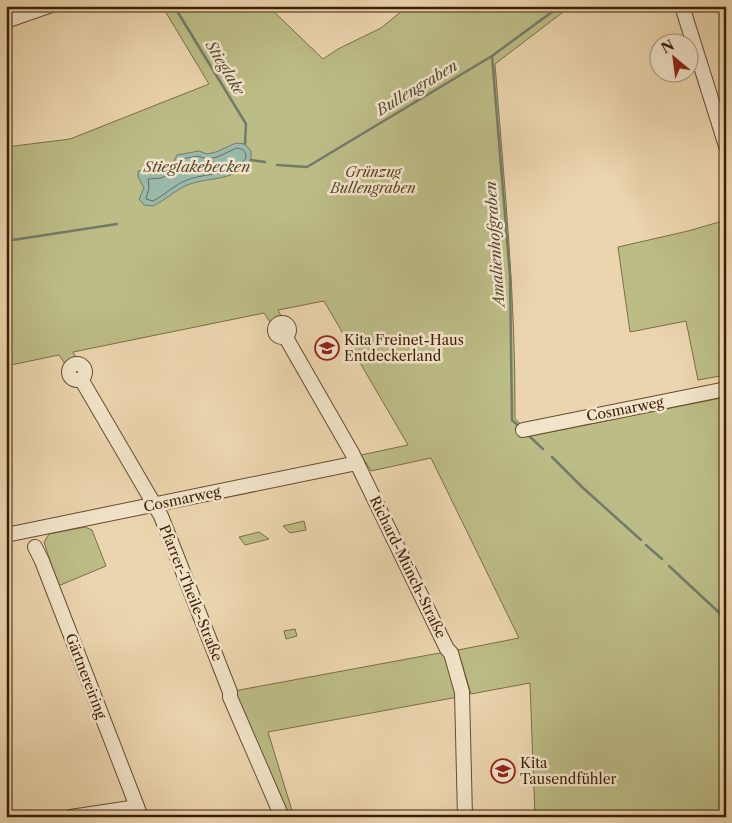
<svg xmlns="http://www.w3.org/2000/svg" width="732" height="823" viewBox="0 0 732 823" font-family="'Libre Caslon Text',serif">
  <rect width="100%" height="100%" fill="#ebd5ae"/>
  <filter id="stains"><feTurbulence type="fractalNoise" baseFrequency=".004" numOctaves="4"/><feColorMatrix values="0 0 0 0 .2 0 0 0 0 .09 0 0 0 0 .02 0 0 0 .5 -.17"/></filter>
  <radialGradient id="worn" r=".72"><stop offset=".6" stop-color="#630" stop-opacity="0"/><stop offset="1" stop-color="#630" stop-opacity=".3"/></radialGradient>
  <g fill="#bcbc86" stroke="#7c6e46">
    <path d="M162,6H268L323,59L338,49L381,28L408,6H571L495,64C504,182 516,300 515,418L531,436L726,397V817H535L530,683L471,694L458,650L519,638L431,458L371,471L361,455L408,445L324,301L278,310L281,316L274,318L270,322L264,313L73,352L76,358L68,360L65,364L59,355L6,366V147L70,139L209,84Z"/>
    <polygon points="726,220 726,375 698,380 686,321 630,332 618,247 688,231"/>
    <polygon points="304,521 306,530 290,533 283,526"/>
    <polygon points="85,527 92,530 106,566 58,586 44,542 49,534"/>
    <polygon points="259,532 269,539 245,545 239,537"/>
    <polygon points="295,629 297,636 286,639 284,631"/>
    <polygon points="445,652 458,697 268,732 294,817 286,817 234,691"/>
  </g>
  <path fill="#98b9aa" stroke="#737b68" d="M236,143L245,144L251,151V160C232,182 215,176 190,184C176,189 166,200 153,206L144,205L139,199L144,188L138,177V171L143,170C151,176 167,175 172,166C174,162 175,158 177,155L199,151L207,154L216,152Z"/>
  <g fill="none" stroke-linecap="round" stroke-linejoin="round">
    <g stroke="#6a6c58" stroke-width="1">
      <path d="M237,148C244,149 246,152 246,158C232,177 207,172 187,180C174,185 165,195 153,201L146,199L149,188L148,179L162,178L174,171L181,159L198,156L207,159L217,157Z"/>
      <polygon points="197,162 207,165 208,169 185,174 183,173 185,165"/>
    </g>
    <g stroke="#737b68" stroke-width="2.5">
      <polyline points="174,6 246,124 245,144"/>
      <polyline points="492,56 510,276 512,420 520,427"/>
      <polyline points="251,160 265,162"/>
      <polyline points="277,165 307,167 492,56 560,6"/>
      <polyline points="6,241 117,224"/>
      <polyline points="528,435 543,449"/>
      <polyline points="552,457 582,487 641,540"/>
      <polyline points="646,545 662,559"/>
      <polyline points="669,566 726,619"/>
    </g>
    <g stroke="#684c2f" stroke-width="16">
      <g id="minor">
        <polyline points="682,6 726,146"/>
        <polyline points="6,21 49,6"/>
        <circle cx="282" cy="330" r="7"/>
        <polyline points="285,336 352,453 447,649 451,653 462,692 465,817"/>
        <circle cx="77" cy="372" r="8"/>
        <polyline points="81,379 161,516 230,692 230,697 282,817"/>
        <polyline points="523,430 726,389"/>
        <polyline points="6,535 357,463"/>
        <polyline points="35,547 42,561 141,817"/>
        <polyline points="71,817 137,807"/>
      </g>
    </g>
    <use href="#minor" stroke="#f2e4ca" stroke-width="14"/>
  </g>
  <defs>
    <g id="school-ring" transform="scale(1.25)"><circle r="9.5" fill="#f2e4ca" stroke="#8f2418" stroke-width="1.5"/><path d="M0-5L7-2L0 1L-7-2ZM-4 1L0 2.5L4 1V4Q0 6-4 4Z" fill="#8f2418"/></g>
  </defs>
  <g fill-rule="evenodd">
    <use href="#school-ring" x="327" y="348"/>
    <use href="#school-ring" x="503" y="771"/>
  </g>
  <g text-anchor="middle" stroke-width="5" stroke-linejoin="round" paint-order="stroke">
    <g font-size="14" font-style="italic" fill="#5c4625" stroke="#f2e4ca">
      <text x="373" y="177">Grünzug<tspan x="373" dy="16">Bullengraben</tspan></text>
    </g>
    <g font-size="14" fill="#3c1f05" stroke="#f2e4ca" text-anchor="start">
      <text x="344" y="345">Kita Freinet-Haus<tspan x="344" dy="16">Entdeckerland</tspan></text>
      <text x="520" y="768">Kita<tspan x="520" dy="16">Tausendfühler</tspan></text>
    </g>
    <g font-size="14" fill="#3c1f05" stroke="#f2e4ca">
      <text transform="translate(625 409) rotate(-11)" y="5">Cosmarweg</text>
      <text transform="translate(182 499) rotate(-12)" y="5">Cosmarweg</text>
      <text transform="translate(408 567) rotate(64)" y="5">Richard-Münch-Straße</text>
      <text transform="translate(191 593) rotate(68)" y="5">Pfarrer-Theile-Straße</text>
      <text transform="translate(86 676) rotate(69)" y="5">Gärtnereiring</text>
    </g>
    <g font-size="15" font-style="italic" fill="#584d37" stroke="#f2e4ca">
      <text transform="translate(225 68) rotate(59)" y="5">Stieglake</text>
      <text transform="translate(417 88) rotate(-31)" y="5">Bullengraben</text>
      <text x="197" y="172">Stieglakebecken</text>
      <text transform="translate(495 244) rotate(-94)" y="5">Amalienhofgraben</text>
    </g>
  </g>
  <rect width="732" height="823" fill="none" stroke="#ebd5ae" stroke-width="25"/>
  <rect x="8" y="8" width="717" height="808" fill="none" stroke="#3c1f05" stroke-width="2.5"/>
  <rect x="12" y="12" width="707" height="798" fill="none" stroke="#3c1f05"/>
  <g transform="translate(674 58) rotate(331)"><circle r="24" fill="#f2e4ca" stroke="#a9957b"/>
  <path d="M0-4L9 19L0 12L-9 19Z" fill="#8f2418"/>
  <text y="-8" font-size="14" font-weight="bold" text-anchor="middle" fill="#3c1f05">N</text>
  </g>
  <rect width="100%" height="100%" filter="url(#stains)"/>
  <rect width="100%" height="100%" fill="url(#worn)"/>
</svg>
